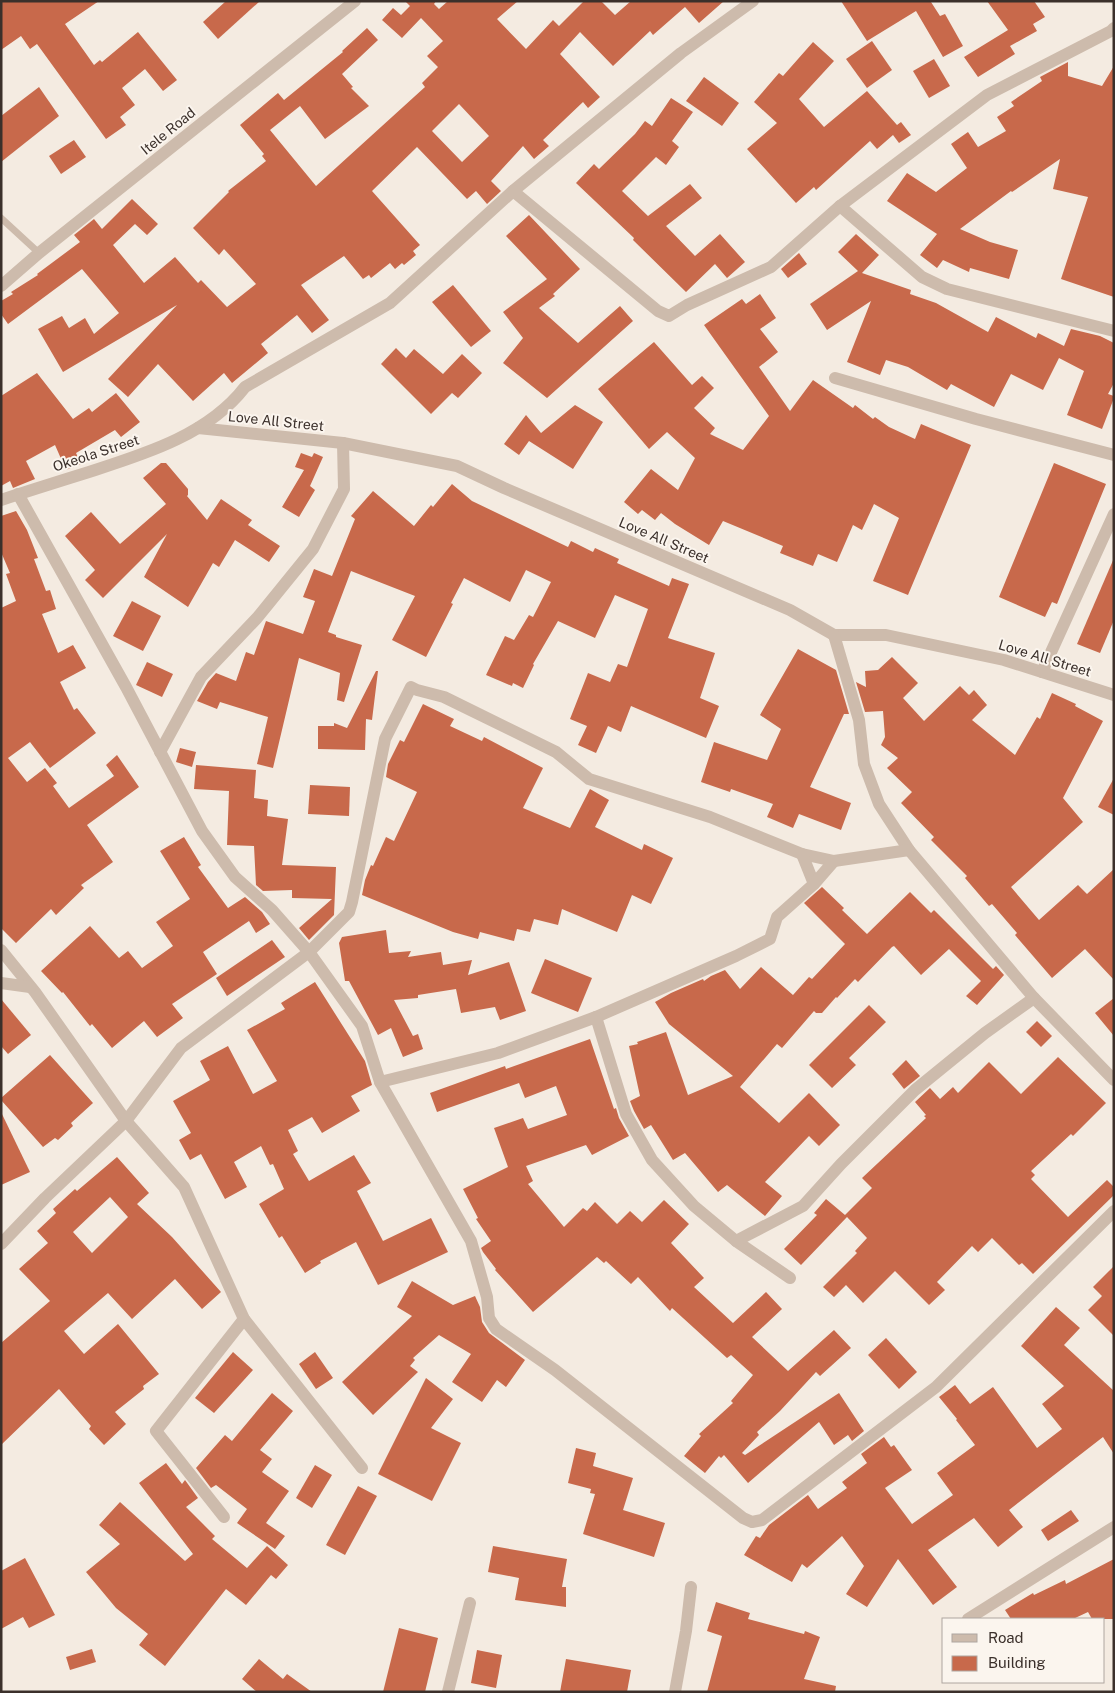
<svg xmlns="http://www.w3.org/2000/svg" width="1115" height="1693" viewBox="0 0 1115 1693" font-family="'Public Sans',sans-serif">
  <rect width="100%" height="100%" fill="#f4ebe1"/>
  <g fill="#c8694b" fill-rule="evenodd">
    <polygon points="1,1 99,1 65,24 94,65 100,60 102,62 138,32 177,80 163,91 145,69 122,88 135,105 120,117 126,125 106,139 37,44 30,49 21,36 1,50"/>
    <polygon points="226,1 260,1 218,39 203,22"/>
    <path d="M405,1H436L434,4L439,9L448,1H518L497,19L526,49L553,20L559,26L584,1H601L615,15L631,1H724L699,23L685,7L653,35L650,31L613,66L580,32L560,54L600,97L588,108L583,102L543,140L549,146L534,159L523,146L491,181L501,191L487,204L476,191L467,199L417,147L416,148L372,191L420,245L413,251L416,255L404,265L402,263L395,269L390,263L371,278L369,275L363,279L344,256L301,285L329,320L312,333L297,315L261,344L268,353L232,383L224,373L193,401L158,364L128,397L108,379L177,305L63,372L38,329L62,316L69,328L85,318L94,334L119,313L82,269L8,324L1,314V301L13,294L11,292L38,275L37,274L80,242L74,235L94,219L102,229L132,199L158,224L147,235L135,224L113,245L144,283L175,257L198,283L201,280L227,307L256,284L224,249L219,255L193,228L229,192L228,191L266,161L262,156L264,154L240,125L278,93L284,100L343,52L342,51L367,28L378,40L342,74L353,87L351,88L369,106L325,139L300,106L270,130L316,186L425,87L422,83L438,67L427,56L443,41L421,18L402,38L382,20L393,8L401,15L410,6ZM459,104L489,136L462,162L432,131Z"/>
    <polygon points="841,1 933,1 931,2 940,16 945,14 963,46 943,57 916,11 867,41"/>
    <polygon points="987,1 1034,1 1045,17 1033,24 1037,31 1010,46 1015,54 978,77 964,57 1008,30"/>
    <polygon points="872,41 892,70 867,88 846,59"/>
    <polygon points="813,42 834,61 799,99 824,127 867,91 897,125 901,122 911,135 899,143 893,135 877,149 870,141 816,190 814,187 796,203 747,149 777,123 754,102 779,73 783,76"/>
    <polygon points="934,59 950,86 929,98 913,71"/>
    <polygon points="1068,62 1068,76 1102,86 1114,66 1114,297 1061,279 1088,197 1053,189 1060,159 1012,192 1011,191 960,229 990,242 1018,250 1009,279 970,268 969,272 943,260 937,268 920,255 937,234 887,201 907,173 936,192 967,168 951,144 968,132 978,147 1006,131 997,117 1014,106 1011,102 1042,81 1040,77"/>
    <polygon points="704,77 739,103 722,126 686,101"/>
    <polygon points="39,87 59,116 1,162 1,116"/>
    <polygon points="671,98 693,112 672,141 679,147 666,165 656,157 622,191 648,216 690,184 702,198 666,226 695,256 720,234 745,262 727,278 715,264 686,292 633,240 634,238 576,183 594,164 599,169 635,134 645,121 652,126"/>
    <polygon points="74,140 86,157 61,174 49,156"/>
    <polygon points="529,215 580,269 553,294 555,296 539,308 578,343 620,306 633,321 547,398 503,363 523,338 503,312 547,279 506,236"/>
    <polygon points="856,234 879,255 862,273 911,290 910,294 936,303 988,332 996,317 1036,338 1038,333 1064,346 1071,329 1100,336 1114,343 1114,383 1108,394 1114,396 1114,398 1102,429 1067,415 1084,371 1059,358 1061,354 1043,390 1011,374 994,407 951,384 947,390 908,367 886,360 880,375 847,362 871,301 827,330 810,304 858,271 838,252"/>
    <polygon points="799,253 807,264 788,278 781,269"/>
    <polygon points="453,285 491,331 471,347 432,302"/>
    <polygon points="760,294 776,318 760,329 778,352 759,367 790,411 813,380 853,408 855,405 873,419 875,417 889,427 915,439 921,424 971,445 908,595 873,581 899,518 874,504 862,530 853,525 837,562 818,554 813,566 780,553 783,546 723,521 709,545 675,524 661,513 655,520 642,510 638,514 624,502 651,469 678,490 695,458 667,432 649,449 598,389 654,342 692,385 702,376 714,388 694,408 715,428 710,434 743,450 769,416 704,325 742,299 746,304"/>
    <polygon points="396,348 406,358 414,349 443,374 462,354 482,373 458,398 452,393 431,414 381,364"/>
    <polygon points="37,373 73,419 89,408 92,412 116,393 140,422 121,437 115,430 76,453 81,464 66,470 55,445 26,461 35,479 13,488 10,481 1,486 1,396"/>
    <polygon points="575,405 603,422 573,469 529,441 519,455 504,444 526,415 541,433"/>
    <polygon points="301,453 312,457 314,453 323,457 310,486 315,490 299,517 282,507 304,470 295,467"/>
    <polygon points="161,463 166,463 188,489 188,495 187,496 207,520 221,499 252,520 248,525 280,546 269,562 235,540 219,567 213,563 188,607 144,577 167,534 103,598 85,580 95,570 65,536 91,512 120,544 166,504 143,478"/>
    <polygon points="1054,463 1106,484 1057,604 1052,602 1045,617 999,597"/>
    <polygon points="452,484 472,501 568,547 571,541 593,552 595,548 619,559 617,563 669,586 672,578 689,584 668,638 715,653 700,698 719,706 706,738 631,706 621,732 608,726 596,753 578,745 587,726 570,719 588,673 610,682 618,664 627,667 648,609 615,595 595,638 558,621 533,664 534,665 523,688 513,683 512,686 486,675 505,636 514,640 529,615 533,617 551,582 526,570 510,602 464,578 451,603 453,604 426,657 392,640 415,596 351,571 328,632 336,635 336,637 362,645 344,702 337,700 340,673 299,658 273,768 257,764 268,717 220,702 217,709 197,701 208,682 216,673 236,681 246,652 254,655 266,621 303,634 315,601 303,597 314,569 332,576 355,519 351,516 373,491 414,526 431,505 433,507"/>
    <polygon points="16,511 27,530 38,558 34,559 46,591 50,590 56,609 42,614 58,653 73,645 86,668 60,682 74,710 77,708 96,733 50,768 30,742 8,758 27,782 45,768 57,783 53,786 69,808 114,776 106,765 117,755 139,787 87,825 113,862 81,885 84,888 56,915 51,909 16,943 1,928 1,608 16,601 6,574 10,573 1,552 1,516"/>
    <polygon points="1114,558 1114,620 1100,653 1077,644"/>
    <polygon points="132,601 161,616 143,651 113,636"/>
    <polygon points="798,649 836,670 849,714 844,714 810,787 851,803 841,830 799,814 793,828 767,817 773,804 731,789 730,792 701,782 714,742 767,760 781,729 760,715"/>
    <polygon points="892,657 918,683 903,698 924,721 960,686 969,695 974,690 987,705 972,720 1015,755 1037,717 1040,719 1052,693 1076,704 1075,706 1103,721 1063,798 1083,822 1011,887 1039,920 1078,885 1087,894 1114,869 1114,980 1085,949 1052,978 1015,935 1017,933 992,904 989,906 965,878 967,876 931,840 934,837 901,803 912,792 887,768 898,758 881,745 885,737 883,711 865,712 856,682 866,687 865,671 878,670"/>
    <polygon points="147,662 173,674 162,697 136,685"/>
    <polygon points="376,671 378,671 372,720 366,719 365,750 318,749 318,726 334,726 334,723 347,728"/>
    <polygon points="423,704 454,719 450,726 482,741 484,737 543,768 523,808 570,828 590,789 609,800 595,827 642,850 644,844 673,858 651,904 632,895 617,932 562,909 558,925 534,919 530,932 517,929 514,941 480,932 478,939 453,932 362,895 365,880 371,865 373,866 386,837 394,841 417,792 386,777 388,764 400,740 404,742"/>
    <polygon points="180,748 196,752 192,767 176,762"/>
    <polygon points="196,765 256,770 254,798 268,800 267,816 288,819 282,865 336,867 334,915 309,940 299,928 332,899 292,898 292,890 263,891 256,885 254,846 227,845 229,791 194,789"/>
    <polygon points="1114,778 1114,815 1098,807"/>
    <polygon points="310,785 350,787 349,816 308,814"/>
    <polygon points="184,837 201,865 198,867 228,908 245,897 262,912 270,924 256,933 249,921 203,952 217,974 172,1004 183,1018 157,1037 144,1021 112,1048 92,1024 90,1026 63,992 62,993 41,971 90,926 119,958 128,951 142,968 173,946 156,922 190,899 160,851"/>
    <polygon points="822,887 844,908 842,910 867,934 910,892 931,913 934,910 993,969 996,966 1004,975 977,1005 966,996 981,981 949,949 921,975 894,946 892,947 858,982 855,979 837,998 836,997 822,1013 816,1013 814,1011 782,1048 777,1044 740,1087 779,1123 809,1093 840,1125 819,1146 809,1136 765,1182 782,1196 765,1216 727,1185 718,1192 685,1153 673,1160 651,1125 644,1129 634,1111 630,1101 640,1096 629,1046 638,1044 637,1042 666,1032 688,1095 733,1076 669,1024 655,1002 671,993 703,979 704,981 711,976 725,970 740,989 761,967 793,995 809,977 812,979 845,944 804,903"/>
    <polygon points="386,930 389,953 411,951 408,957 441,952 443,965 472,960 468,975 509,962 526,1011 500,1020 495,1007 461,1013 456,989 418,995 418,998 394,1000 413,1036 418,1034 423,1049 403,1057 391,1028 378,1035 349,981 345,981 339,943 342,937"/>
    <polygon points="272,940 285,957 227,996 216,978"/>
    <polygon points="545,959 592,978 578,1012 531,993"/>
    <polygon points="315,982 365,1061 372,1085 351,1096 360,1111 322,1133 312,1117 288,1130 298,1151 293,1154 309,1181 354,1155 371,1183 357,1191 383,1241 431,1218 448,1252 378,1285 356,1242 320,1261 321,1263 305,1273 282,1236 279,1238 259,1204 284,1189 273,1164 270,1165 261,1146 234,1162 247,1187 225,1199 201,1154 190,1160 179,1140 191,1133 173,1101 210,1080 200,1061 228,1046 253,1094 277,1081 247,1030 285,1009 281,1003"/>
    <polygon points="1114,998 1114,1036 1095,1013"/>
    <polygon points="1,999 31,1035 8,1054 1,1046"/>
    <polygon points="869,1005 886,1022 849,1058 856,1065 832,1088 809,1065"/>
    <polygon points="1037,1021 1052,1036 1041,1047 1026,1032"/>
    <polygon points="590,1039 614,1109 616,1108 619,1118 629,1136 592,1155 586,1145 526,1166 533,1181 528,1184 564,1227 583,1208 587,1211 595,1202 617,1224 630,1211 642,1222 664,1200 689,1224 671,1243 704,1278 694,1287 733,1323 766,1292 782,1309 752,1337 788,1371 834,1330 851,1348 820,1376 816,1372 780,1411 757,1432 759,1435 742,1453 745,1455 839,1393 864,1431 852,1441 848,1435 834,1445 819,1422 748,1483 724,1455 721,1458 719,1456 705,1473 684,1456 701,1436 699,1434 733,1403 731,1401 753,1375 731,1355 727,1358 672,1308 670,1311 638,1277 631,1284 606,1261 604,1263 597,1257 533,1312 495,1270 496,1269 483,1252 481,1248 491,1241 476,1219 478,1218 463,1189 508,1167 494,1128 523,1118 528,1129 567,1115 556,1086 525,1098 519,1083 437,1112 430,1093 505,1066 506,1069"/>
    <polygon points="50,1055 93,1103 71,1123 73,1126 58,1140 55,1138 43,1147 1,1100 1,1098"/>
    <polygon points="1058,1057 1106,1103 1073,1136 1071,1134 1031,1171 1035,1175 1031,1179 1068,1217 1107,1180 1114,1187 1114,1195 1033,1274 1022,1263 1019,1265 992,1238 978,1252 972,1246 937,1282 945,1290 929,1305 895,1271 863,1303 846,1285 834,1297 823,1287 857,1253 855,1251 867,1238 847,1217 801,1265 784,1249 817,1215 814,1213 826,1199 845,1215 872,1188 862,1178 926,1118 924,1116 926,1115 915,1102 930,1088 940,1099 953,1087 958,1093 989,1062 1021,1094"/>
    <polygon points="906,1060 920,1076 904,1089 892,1074"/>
    <polygon points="1,1112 30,1172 1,1185"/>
    <path d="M117,1157L149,1193L137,1204L172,1237L221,1292L202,1309L175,1279L132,1319L108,1293L64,1331L84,1354L118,1324L159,1374L143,1386L144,1389L115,1412L126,1424L104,1445L89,1429L91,1426L59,1389L1,1445V1343L50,1301L19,1269L48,1243L37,1231L56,1213L53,1209L75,1189L77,1191ZM110,1197L128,1217L92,1253L73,1232Z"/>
    <polygon points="1114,1266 1114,1336 1088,1310 1102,1296 1093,1287"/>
    <polygon points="412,1281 453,1305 475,1296 480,1307 482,1322 489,1333 525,1360 506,1387 497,1380 482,1402 452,1382 471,1354 439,1335 413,1358 415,1360 410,1366 418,1372 373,1415 342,1382 412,1316 397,1307"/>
    <polygon points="1056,1307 1080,1328 1064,1345 1114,1391 1114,1454 1103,1437 1009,1510 1023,1527 998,1547 974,1518 928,1550 957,1587 933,1605 898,1559 867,1607 846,1594 864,1566 842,1536 807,1568 802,1564 792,1582 744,1555 756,1536 760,1538 769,1525 808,1495 818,1509 847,1488 842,1482 867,1463 861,1454 884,1437 891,1447 894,1445 912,1470 885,1488 912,1524 953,1495 937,1473 975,1445 956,1420 957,1419 939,1397 955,1385 970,1404 993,1387 1037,1448 1062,1429 1042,1404 1064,1386 1021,1346"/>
    <polygon points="886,1338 917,1372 899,1389 868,1355"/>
    <polygon points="233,1352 253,1370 214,1413 195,1398"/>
    <polygon points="315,1352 333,1378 316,1389 299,1364"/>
    <polygon points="426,1378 453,1399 431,1428 461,1443 432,1501 378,1474"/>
    <polygon points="272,1393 293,1411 260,1450 272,1459 262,1472 289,1491 266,1523 285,1536 275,1549 237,1523 247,1509 216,1485 211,1488 196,1468 225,1435 232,1441"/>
    <polygon points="576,1448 596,1453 593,1466 633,1478 623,1510 665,1523 654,1557 583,1534 595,1494 590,1493 591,1489 568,1483"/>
    <polygon points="166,1463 182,1484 185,1480 198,1498 186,1507 215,1536 212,1539 247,1568 267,1546 288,1565 276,1579 271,1575 246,1605 226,1589 165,1666 139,1645 148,1634 116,1608 86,1572 120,1544 99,1525 120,1502 185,1561 193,1554 139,1483"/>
    <polygon points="315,1465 332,1475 312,1508 296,1498"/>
    <polygon points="358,1486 377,1496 345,1555 326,1545"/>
    <polygon points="1071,1510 1079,1521 1048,1541 1041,1530"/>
    <polygon points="493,1546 567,1559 562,1587 566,1587 566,1607 515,1600 519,1578 488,1572"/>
    <polygon points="25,1558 55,1615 29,1628 23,1617 1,1629 1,1571"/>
    <polygon points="1114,1559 1114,1619 1092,1619 1088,1612 1073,1619 1011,1619 1005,1610 1033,1593 1034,1595 1065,1580 1066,1584"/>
    <polygon points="716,1602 750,1613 748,1619 804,1634 805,1631 820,1637 804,1679 836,1686 835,1692 707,1692 722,1636 707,1631"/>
    <polygon points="399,1628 438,1638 425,1692 383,1692"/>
    <polygon points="92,1649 96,1662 70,1670 66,1657"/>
    <polygon points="477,1650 502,1655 496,1688 471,1683"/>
    <polygon points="259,1659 283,1679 287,1674 312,1692 257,1692 242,1679"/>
    <polygon points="566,1659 631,1670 627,1692 560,1692"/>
  </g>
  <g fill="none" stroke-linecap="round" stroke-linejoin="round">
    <polyline stroke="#cdbbac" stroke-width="7" points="1,218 39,253"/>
    <g stroke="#cdbbac" stroke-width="12">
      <polyline points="513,191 681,53 753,1"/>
      <polyline points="840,206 922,277 947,289 1114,331"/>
      <polyline points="1,286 39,253 355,1"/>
      <polyline points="835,378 976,419 1114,455"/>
      <polyline points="198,428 343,443 457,466 504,488 790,610 834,635 886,635 1004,660 1114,695"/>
      <path d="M1,500C31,490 60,481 89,472C145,454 208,435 245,387L390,303L513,191L658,311L669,316L687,305L771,267L840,206L987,95L1111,31L1114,28"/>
      <polyline points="834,635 859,720 864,764 879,804 909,850 1034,998 1114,1080"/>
      <polyline points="1042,672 1114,514"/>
      <polyline points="160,752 201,677 257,618 313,549 344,489 343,443"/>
      <polyline points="909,850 834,861 802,854 710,817 589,779 556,752 444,697 417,690 411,687 385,739 352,902 349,912 309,952 362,1026 380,1082 471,1241 487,1297 489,1318 496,1329 555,1370 743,1518 752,1522 762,1520 936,1387 1114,1211"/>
      <polyline points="802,854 814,884"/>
      <polyline points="1,950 35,992 126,1121 184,1187 244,1319 362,1468"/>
      <polyline points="1,983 30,987"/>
      <polyline points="596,1017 736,956 770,939 777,917 814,884 834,861"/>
      <polyline points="380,1082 498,1053 596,1017 626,1114 652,1160 694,1206 736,1241 790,1278"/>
      <polyline points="736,1241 803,1206 841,1164 915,1090 985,1033 1034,998"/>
      <polyline points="1,1244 45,1198 126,1121 181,1048 309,952 272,910 235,877 202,831 126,687 18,494"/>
      <polyline points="224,1517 156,1431 244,1319"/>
      <polyline points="968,1619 1114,1527"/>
      <polyline points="448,1692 470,1603"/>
      <polyline points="675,1692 686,1631 691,1587"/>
    </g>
  </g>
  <g text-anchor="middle" stroke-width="4" stroke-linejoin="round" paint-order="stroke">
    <g font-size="14" fill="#3b302b" stroke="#fbf5ee">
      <text transform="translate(168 131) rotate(-39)" y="5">Itele Road</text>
      <text transform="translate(276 421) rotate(6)" y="5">Love All Street</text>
      <text transform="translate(96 453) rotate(-18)" y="5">Okeola Street</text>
      <text transform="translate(664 540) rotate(23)" y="5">Love All Street</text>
      <text transform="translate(1045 658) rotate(17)" y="5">Love All Street</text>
    </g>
  </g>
  <rect width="1115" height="1693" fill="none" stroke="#3b302b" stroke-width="5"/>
  <rect x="942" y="1618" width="162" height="65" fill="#fbf5ee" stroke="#aea6a0"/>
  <rect x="952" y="1634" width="25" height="8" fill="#cdbbac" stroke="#aea6a0"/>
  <text x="988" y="1643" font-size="15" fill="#3b302b">Road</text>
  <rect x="952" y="1656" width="25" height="15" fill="#c8694b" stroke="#aea6a0"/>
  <text x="988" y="1668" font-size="15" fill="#3b302b">Building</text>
</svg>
